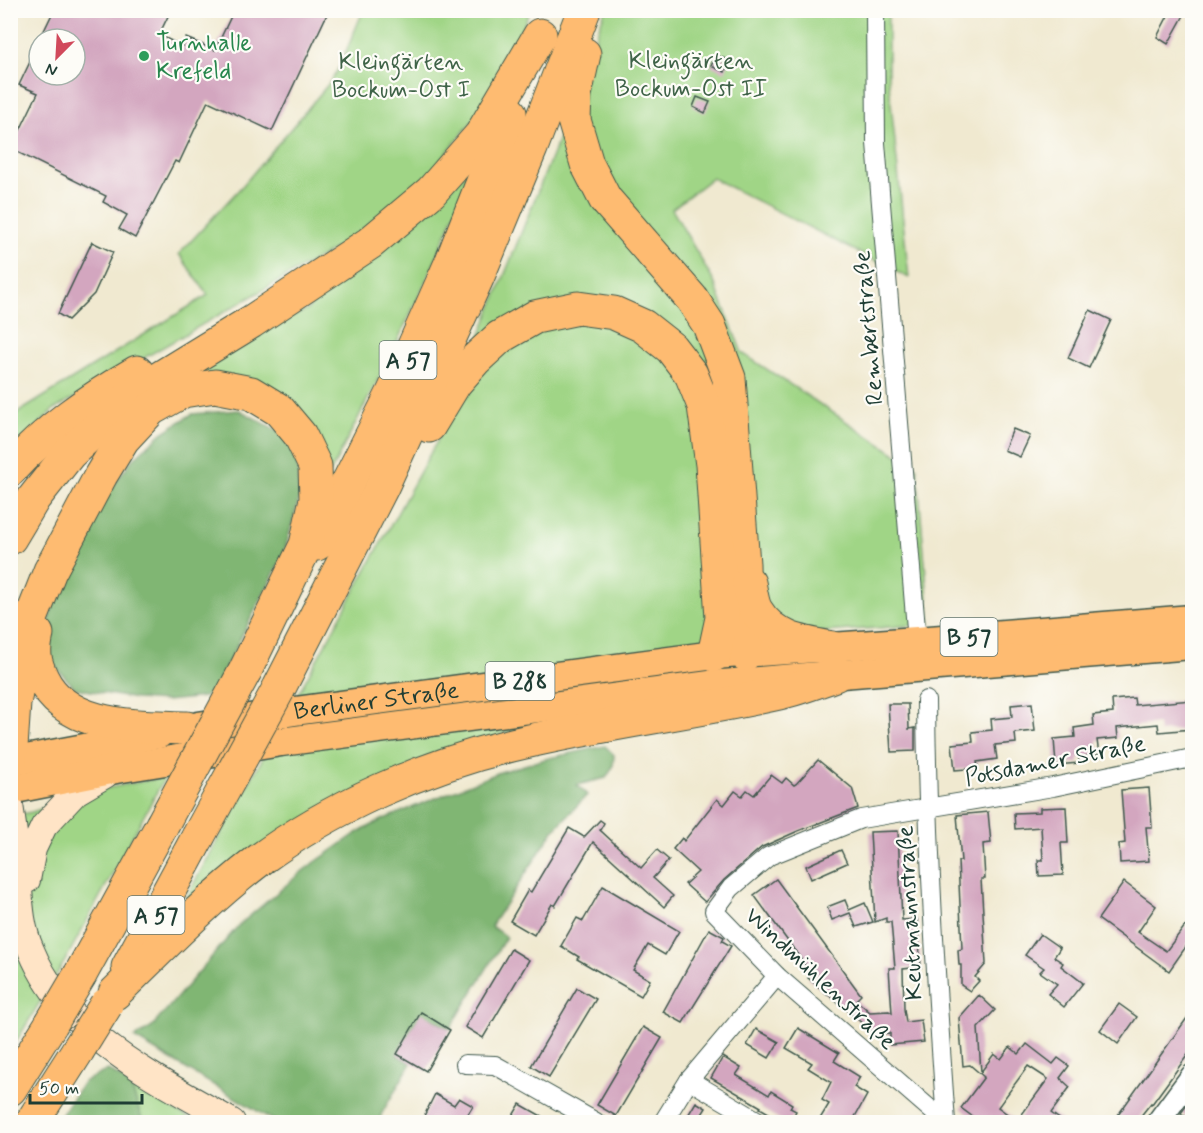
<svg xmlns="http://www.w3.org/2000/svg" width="1203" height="1133" viewBox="0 0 1203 1133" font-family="Mynerve,sans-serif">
  <rect width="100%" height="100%" fill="#fdfcf7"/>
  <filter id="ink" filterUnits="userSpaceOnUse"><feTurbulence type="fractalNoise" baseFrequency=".0167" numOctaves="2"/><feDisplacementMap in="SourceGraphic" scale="12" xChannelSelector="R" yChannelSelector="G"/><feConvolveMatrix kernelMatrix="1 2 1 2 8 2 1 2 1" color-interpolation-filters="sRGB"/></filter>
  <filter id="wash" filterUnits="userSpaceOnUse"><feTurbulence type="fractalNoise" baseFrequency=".008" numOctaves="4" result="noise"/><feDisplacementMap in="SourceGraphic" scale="24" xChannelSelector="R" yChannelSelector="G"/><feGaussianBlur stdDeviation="1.35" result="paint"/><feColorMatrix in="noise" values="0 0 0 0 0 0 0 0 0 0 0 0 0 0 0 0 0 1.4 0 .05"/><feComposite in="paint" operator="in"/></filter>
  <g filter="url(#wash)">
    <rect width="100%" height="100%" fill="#f0e9d0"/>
    <g fill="#a0d586" stroke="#60895d" stroke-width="1.5">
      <polygon points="363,11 530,11 490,99 424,181 359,235 53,410 11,453 11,417 208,295 179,254 244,184 331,81 340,66"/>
      <polygon points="605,11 888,11 888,74 909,278 712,178 672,209 714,282 742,353 917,468 930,624 705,641 642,712 504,733 177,914 442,432 561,133"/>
      <polygon points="474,166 432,268 394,348 330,473 318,434 300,411 169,380 271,325 307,310 317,299 360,269"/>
      <polygon points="165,777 66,959 11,1050 11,816 32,812 98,790"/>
      <polygon points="130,1084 196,1122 143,1122"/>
    </g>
    <g fill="#80b673" stroke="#507a54" stroke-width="1.5">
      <polygon points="239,410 282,433 297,460 299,499 283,556 215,688 204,697 166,701 136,699 75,688 51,662 47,631 57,586 97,508 132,460 162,433 192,414"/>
      <polygon points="605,746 614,755 613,767 606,778 577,785 587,795 554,830 491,926 506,937 450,1029 421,1013 397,1055 411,1063 381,1115 380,1122 276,1122 134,1038 151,1028 238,926 304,870 357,833 384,819 500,772 549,758"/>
      <polygon points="108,1070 130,1084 143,1122 57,1122 83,1082"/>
    </g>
    <g id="blocks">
      <g fill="#d3a6bf" fill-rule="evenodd">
        <polygon points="54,10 171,10 159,35 182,46 186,38 215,50 234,10 329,10 272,131 208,101 179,163 175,161 135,238 119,229 127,215 103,202 106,196 11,149 38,93 19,85 39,43 39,75 75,75 75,39 40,39"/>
        <polygon points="1171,10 1187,10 1168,44 1157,37"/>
        <polygon points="716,55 730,61 725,72 711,66"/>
        <polygon points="697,97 710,102 705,113 693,107"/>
        <polygon points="92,242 113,252 94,294 68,320 58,314"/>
        <polygon points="1090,310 1111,320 1089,368 1068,358"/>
        <polygon points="1013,429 1030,436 1020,457 1004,450"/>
        <polygon points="1134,698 1135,705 1192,700 1192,729 1159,732 1158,724 1117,728 1118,738 1097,740 1099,755 1079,757 1079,763 1056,765 1054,739 1075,737 1074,728 1094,725 1093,715 1113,713 1112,700"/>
        <polygon points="1032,703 1035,731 1015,733 1016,743 995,745 997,759 977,762 978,768 955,770 952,744 973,742 972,732 992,730 991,719 1012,717 1011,705"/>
        <polygon points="888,704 908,704 909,729 915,728 915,751 891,752"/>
        <polygon points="818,760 852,788 858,808 798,831 762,847 724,880 705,902 685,884 698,872 673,849 682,838 684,841 717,799 724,805 735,791 742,796 747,790 754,795 771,775 782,783 786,778 794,785 796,784"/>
        <polygon points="1149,788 1152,827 1146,827 1149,861 1120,863 1119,844 1125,843 1121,790"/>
        <polygon points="1066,807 1068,843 1061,843 1063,875 1039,876 1038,860 1043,860 1041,827 1015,829 1014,813 1040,812 1040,808"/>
        <polygon points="988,812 991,843 983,844 985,879 981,879 986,964 975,977 979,981 970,991 961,985 961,965 959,965 958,950 962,949 958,861 961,861 957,815"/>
        <polygon points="600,820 604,823 600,830 641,868 657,850 669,860 653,878 673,896 664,907 593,842 555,906 552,904 534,935 510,921 528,890 531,892 569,828 584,837"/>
        <polygon points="898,831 902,920 917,919 921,967 903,969 904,1009 906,1022 921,1020 924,1042 890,1045 890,1033 875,1034 808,978 812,974 754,895 776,879 861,995 856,1000 870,1012 889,1011 892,1013 889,968 895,968 891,922 886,922 886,918 875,922 870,832"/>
        <polygon points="841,850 847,863 811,879 806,866"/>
        <polygon points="1124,882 1156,906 1138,932 1166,951 1185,926 1192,932 1192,938 1169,971 1098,919"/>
        <polygon points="603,886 679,931 665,955 648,945 633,970 650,980 641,996 577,959 579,957 561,946 577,918 583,921"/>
        <polygon points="845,900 849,910 865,903 873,922 856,927 850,913 832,920 827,907"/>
        <polygon points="709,929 724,937 722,941 731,946 683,1023 663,1012"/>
        <polygon points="1040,934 1060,948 1054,957 1063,963 1061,966 1083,983 1064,1007 1048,994 1057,984 1040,972 1044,968 1025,955"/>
        <polygon points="511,949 529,960 483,1038 465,1027"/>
        <polygon points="577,988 596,999 549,1077 531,1066"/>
        <path d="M979,995L995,1010L978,1028L981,1072L994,1054L1001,1059L1010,1047L1019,1054L1027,1044L1053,1064L1058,1058L1069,1066L1060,1078L1070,1087L1051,1113L1064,1122H980L961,1108L984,1077L970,1065L963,1066L959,1018ZM1028,1066L1048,1079L1017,1121L998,1107Z"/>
        <polygon points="1119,1004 1137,1017 1118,1044 1100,1030"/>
        <polygon points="1192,1011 1192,1049 1152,1104 1151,1103 1136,1122 1129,1122 1118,1115"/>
        <polygon points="421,1012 450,1030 426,1071 397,1054"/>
        <polygon points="643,1027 662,1038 616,1116 597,1105"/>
        <polygon points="798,1028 839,1053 834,1061 860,1077 854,1087 867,1095 852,1122 818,1122 829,1104 822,1100 831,1082 808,1068 812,1063 786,1048"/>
        <polygon points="756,1029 779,1042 769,1058 747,1045"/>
        <polygon points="723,1057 741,1068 736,1075 769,1095 771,1091 792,1104 790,1108 796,1111 790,1122 784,1122 760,1108 761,1107 711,1078"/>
        <polygon points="435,1094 454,1105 459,1098 473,1106 463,1122 421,1122"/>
        <polygon points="1192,1098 1192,1122 1181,1113"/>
        <polygon points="696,1102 706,1108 697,1122 684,1122"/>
        <polygon points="520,1104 552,1122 509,1122"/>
      </g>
    </g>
  </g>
  <g filter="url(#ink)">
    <use href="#blocks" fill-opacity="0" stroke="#3e574b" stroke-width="1.5"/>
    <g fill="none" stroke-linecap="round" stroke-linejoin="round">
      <g stroke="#3e574b" stroke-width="20">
        <g id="minor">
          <polyline points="875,10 876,143 917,641"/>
          <path d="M926,700C927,841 936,982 946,1122"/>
          <polyline points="465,1064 495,1065 596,1122"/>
          <polyline points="689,1080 760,1122"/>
          <polyline points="663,1122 689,1080 777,976"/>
          <polyline points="945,1122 777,976 714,911 731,888 769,856 861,819 1053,787 1192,758"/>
        </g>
      </g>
      <g stroke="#3e574b" stroke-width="25">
        <polyline id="tertiary" points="1158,1122 1192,1076"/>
      </g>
      <g stroke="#3e574b" stroke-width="28">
        <g id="secondary">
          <path d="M10,805C13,825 16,844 17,864C20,893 19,923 31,950C67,1038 155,1077 232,1122"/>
          <polyline points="27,880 33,849 44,826 76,792 105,775"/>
        </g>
      </g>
      <g stroke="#3e574b" stroke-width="31">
        <g id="primary">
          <path id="s1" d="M198,726L295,711L714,655L917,641L1192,619"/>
          <polyline points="10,762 159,734"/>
          <polyline points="10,790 116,769 281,742 710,685 1192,645"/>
        </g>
      </g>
      <g stroke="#3e574b" stroke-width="35">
        <g id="motorway">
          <polyline points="584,54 575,95 574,120 587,164 605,199 692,299 709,325 729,378 743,564 745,654"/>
          <polyline points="429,426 455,383 476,359 500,337 535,317 578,308 614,313 643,326 671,348 691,374 704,406 712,465 722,618 714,655"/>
          <path d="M10,470C47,429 90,399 137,372"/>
          <polyline points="10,538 34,498 69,454 132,395 251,322 370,243 431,192 481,135 540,35"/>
          <polyline points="317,544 394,391 451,263 510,113"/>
          <path d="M749,583C751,591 752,603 756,610C773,639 803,643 833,648"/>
          <path d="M37,634C33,652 34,661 42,678C67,730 138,726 187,728"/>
          <polyline points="278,690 382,487 478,276 531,148 584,10"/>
          <polyline points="10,762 14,703 31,619 50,571 101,475 123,439 151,409 183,391 215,386 251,393 279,410 300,435 315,466 316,499 306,545 245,671"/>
          <polyline points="128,967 198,837"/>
          <polyline points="80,975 162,825"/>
          <path d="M115,993C161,948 207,900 258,861C333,806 422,767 512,745C599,724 688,713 775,694C795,690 815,682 835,675"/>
          <polyline points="10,1089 51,1024"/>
          <polyline points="32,1122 78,1050"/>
        </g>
      </g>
      <use href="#minor" stroke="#fff" stroke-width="18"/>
      <use href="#tertiary" stroke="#fff" stroke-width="22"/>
      <use href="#secondary" stroke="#ffe4c6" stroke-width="26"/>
      <use href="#primary" stroke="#febb71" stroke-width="28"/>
      <use href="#motorway" stroke="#febb71" stroke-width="33"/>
      <g stroke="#3e574b" stroke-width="35" stroke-linecap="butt">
        <g id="motorway-bridge">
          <polyline points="162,825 245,671"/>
          <polyline points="198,837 278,690"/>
          <polyline points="51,1024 80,975"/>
          <polyline points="78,1050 106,1005"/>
        </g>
      </g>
      <use href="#motorway-bridge" stroke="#febb71" stroke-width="33"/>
    </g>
  </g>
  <circle fill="#2e9e5b" stroke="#fdfcf7" stroke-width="2" cx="144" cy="56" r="6"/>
  <g text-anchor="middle" stroke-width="4.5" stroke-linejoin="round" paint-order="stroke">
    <g fill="#fdfcf7" stroke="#62766e" stroke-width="1.5">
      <rect x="379.5" y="341" width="57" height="38" rx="4.5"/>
      <rect x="940.5" y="618" width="57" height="38" rx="4.5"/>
      <rect x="485.5" y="662" width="69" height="38" rx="4.5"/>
      <rect x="127.5" y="896" width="57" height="38" rx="4.5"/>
    </g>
    <g font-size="22" font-weight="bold" fill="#1f3d34">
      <text x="408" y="368">A 57</text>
      <text x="969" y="645">B 57</text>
      <text x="520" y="689">B 288</text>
      <text x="156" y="923">A 57</text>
    </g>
    <g font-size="24" fill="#27864d" stroke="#fdfcf7" text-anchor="start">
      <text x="156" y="50">Turnhalle<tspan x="156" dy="28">Krefeld</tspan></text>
    </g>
    <g font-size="24" fill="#3f6348" stroke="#fdfcf7">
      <text x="691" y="68">Kleingärten<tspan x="691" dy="28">Bockum-Ost II</tspan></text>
      <text x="401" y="69">Kleingärten<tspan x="401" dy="28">Bockum-Ost I</tspan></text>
    </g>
    <g font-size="24" fill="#1f3d34" stroke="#fdfcf7">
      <text transform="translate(868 328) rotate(-95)" y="8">Rembertstraße</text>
      <text dy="8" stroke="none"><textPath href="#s1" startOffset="180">Berliner Straße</textPath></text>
      <text transform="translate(1055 760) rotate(-11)" y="8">Potsdamer Straße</text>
      <text transform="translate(909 913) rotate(-93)" y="8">Keutmannstraße</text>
      <text transform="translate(821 978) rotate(43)" y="8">Windmühlenstraße</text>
    </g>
  </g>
  <rect width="1203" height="1133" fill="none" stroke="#fdfcf7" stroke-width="36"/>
  <g transform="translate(57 57) rotate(204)"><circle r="28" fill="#fdfcf7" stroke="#a4b0a9" stroke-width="1.5"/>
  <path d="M0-4.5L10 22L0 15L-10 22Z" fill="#d1495b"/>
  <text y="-9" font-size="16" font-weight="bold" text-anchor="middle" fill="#1f3d34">N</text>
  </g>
  <path d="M30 1094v9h112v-9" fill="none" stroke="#1f3d34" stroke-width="3"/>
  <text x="39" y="1094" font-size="18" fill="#1f3d34" stroke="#fdfcf7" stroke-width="4.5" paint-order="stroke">50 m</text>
</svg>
